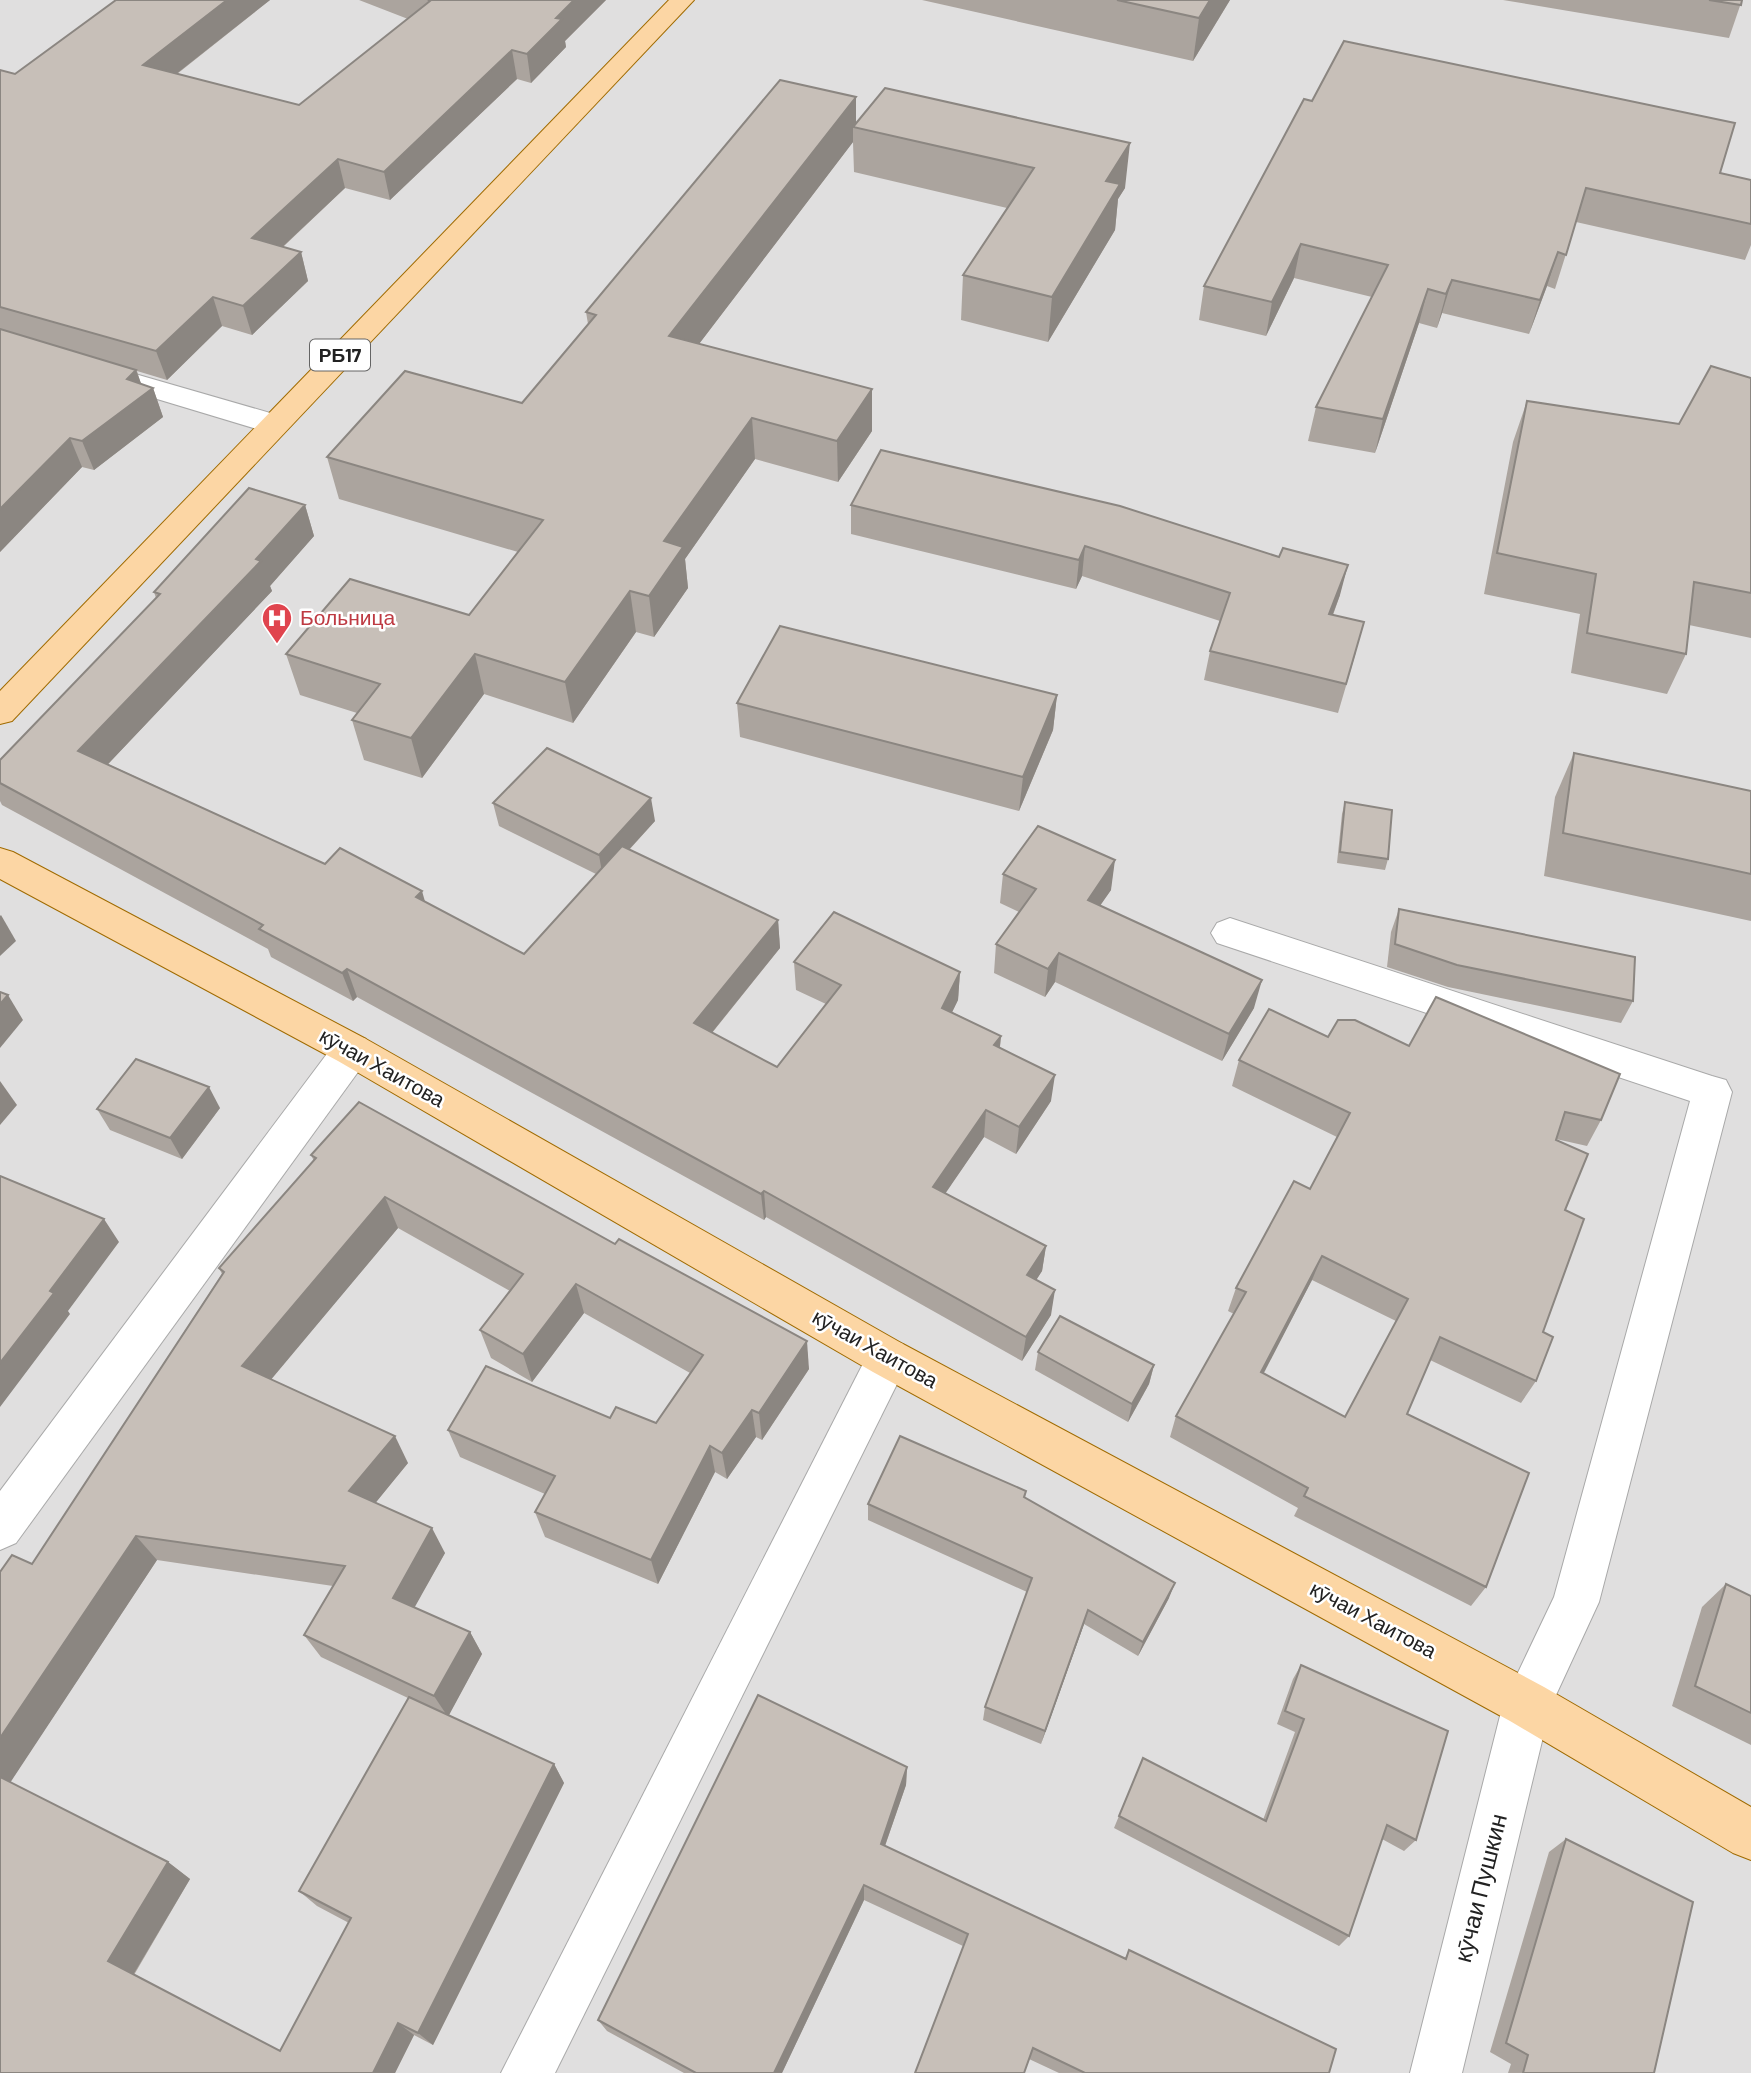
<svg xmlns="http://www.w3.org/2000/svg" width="1751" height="2073" viewBox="0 0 1751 2073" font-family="Barlow,sans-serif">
  <rect width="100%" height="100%" fill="#f2efe9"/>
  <rect fill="#e0dfdf" x="0" y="0" width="1751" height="2073"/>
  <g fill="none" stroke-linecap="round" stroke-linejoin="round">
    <g stroke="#a9a9a9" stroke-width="2">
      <g id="street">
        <polygon points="104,365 284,417 288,424 284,431 273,434 94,380 89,374 94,368"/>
        <polygon points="1230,918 1712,1076 1726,1080 1732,1092 1599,1602 1550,1708 1462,2073 1410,2073 1503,1704 1554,1597 1690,1101 1217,943 1211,933 1217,923"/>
        <polygon points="352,1034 366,1039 371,1050 366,1061 16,1543 0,1550 0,1491 338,1039"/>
        <polygon points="888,1338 903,1344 909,1358 903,1372 555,2073 501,2073 873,1344"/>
      </g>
    </g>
    <g stroke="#a06b00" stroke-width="2">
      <g id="primary">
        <polygon points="669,0 694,0 12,721 0,724 0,691"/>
        <polygon points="0,848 13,852 366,1039 903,1344 1544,1687 1751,1807 1751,1860 1733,1853 1510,1721 873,1372 338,1061 0,879"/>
      </g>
    </g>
    <use href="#street" fill="#fff" fill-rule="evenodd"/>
    <use href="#primary" fill="#fcd6a4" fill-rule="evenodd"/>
  </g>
  <g fill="#aba49e" fill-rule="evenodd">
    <polygon points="116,0 270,0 177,74 299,105 408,19 359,0 606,0 565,41 566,47 531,83 517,79 390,200 345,188 283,247 301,252 308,281 252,335 222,326 167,380 137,371 141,384 153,388 163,417 94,470 82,467 0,552 0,70 15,74"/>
    <polygon points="922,0 1230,0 1193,61"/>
    <polygon points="1503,0 1742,0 1729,38"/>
    <polygon points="856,97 856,123 1125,188 1118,199 1115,230 1048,342 961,320 963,275 1007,208 854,172 853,142 699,344 872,431 838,482 755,459 685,559 688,588 654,637 636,632 573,723 484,694 422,778 364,760 352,720 357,713 300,695 286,654 469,615 518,552 339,499 327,457 522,403 588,324 586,312"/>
    <polygon points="1304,99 1720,173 1751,180 1751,245 1745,260 1576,222 1555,289 1547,286 1529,334 1442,313 1437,328 1419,323 1375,453 1308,441 1316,407 1372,297 1294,278 1266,336 1199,320 1204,286"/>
    <polygon points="1751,378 1751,638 1689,625 1686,654 1667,694 1571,673 1580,614 1484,594 1513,442 1527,401 1679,424"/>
    <polygon points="881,450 1340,595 1333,615 1356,652 1338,713 1204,680 1210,651 1220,621 1082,576 1076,589 851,534 851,505"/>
    <polygon points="305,505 314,536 270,586 272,591 108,764 325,864 425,902 524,954 596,874 499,826 493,803 655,821 629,850 778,920 780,948 712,1033 777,1067 826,1004 796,990 794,962 960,972 958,1000 952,1012 1001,1036 1000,1047 1051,1101 1016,1154 984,1137 945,1193 1046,1246 1042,1271 1036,1280 1051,1315 1022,1361 766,1217 764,1220 357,997 353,1001 271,957 268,949 2,805 0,801 0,760 156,598 154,592"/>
    <polygon points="1057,695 1053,730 1019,811 740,737 737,703"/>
    <polygon points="1574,753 1751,791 1751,921 1544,876 1555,797"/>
    <polygon points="1345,802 1388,859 1385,870 1337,863 1342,814"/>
    <polygon points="1003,874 1111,890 1100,905 1254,1008 1222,1061 1055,982 1045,997 994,973 996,944 1019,912 1000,903"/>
    <polygon points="1399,909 1633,1001 1621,1023 1448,987 1387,967 1391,932"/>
    <path d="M1328,1037L1409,1046L1601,1120L1587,1146L1556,1139L1565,1210L1543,1332L1536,1381L1521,1403L1430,1360L1407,1414L1486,1587L1471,1606L1294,1516L1298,1508L1170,1437L1176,1416L1234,1314L1228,1311L1236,1288L1310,1189L1337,1137L1232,1086L1239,1060ZM1312,1280L1396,1321L1345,1417L1263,1373Z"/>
    <polygon points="220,1108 182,1159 110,1130 97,1109"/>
    <path d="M311,1155L809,1369L762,1440L756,1437L727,1479L715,1472L658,1584L545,1537L535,1512L545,1494L460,1457L448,1430L610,1418L656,1423L690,1373L584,1313L532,1382L491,1358L480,1330L510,1291L398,1228L271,1379L408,1463L375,1503L445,1553L414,1607L470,1632L482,1654L448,1716L554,1764L564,1783L433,2045L414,2035L395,2073H0V1572L32,1564L222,1274L219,1268L314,1161ZM157,1560L333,1586L304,1635L321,1657L408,1698L299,1891L317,1906L349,1923L280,2051L134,1975L190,1879L168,1862L10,1782Z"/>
    <polygon points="1038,1352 1154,1365 1149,1384 1128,1422 1035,1370"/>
    <polygon points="1026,1491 1025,1498 1169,1598 1138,1656 1084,1624 1041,1744 983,1720 985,1707 1027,1592 868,1520 868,1504"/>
    <polygon points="1726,1584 1751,1596 1751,1745 1672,1706 1702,1607"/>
    <polygon points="1301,1665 1416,1840 1404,1851 1382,1839 1349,1936 1339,1946 1114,1828 1143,1758 1263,1820 1295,1732 1277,1724 1293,1679"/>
    <polygon points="907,1767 906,1785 885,1846 1125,1958 1129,1950 1329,2073 1059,2073 1029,2059 963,1946 864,1900 782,2073 684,2073 607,2031 598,2020"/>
    <polygon points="1566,1839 1654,2073 1508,2073 1511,2064 1490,2052 1549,1852"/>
  </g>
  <g fill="#8b8681">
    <polygon points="227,0 270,0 152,93 143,65"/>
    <polygon points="574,0 606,0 565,41 566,47 531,83 527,54 556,18"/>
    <polygon points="1210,0 1230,0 1193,61 1199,18"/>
    <polygon points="512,50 517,79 390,200 384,172"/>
    <polygon points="856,97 856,127 853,127 853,142 673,378 669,336"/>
    <polygon points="1130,143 1125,188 1118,199 1115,230 1048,342 1052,297 1106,181"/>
    <polygon points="338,159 345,188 261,267 252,238"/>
    <polygon points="1301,244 1294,278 1266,336 1272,302"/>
    <polygon points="301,252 308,281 252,335 243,306"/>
    <polygon points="1558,252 1547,286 1529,334 1540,300"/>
    <polygon points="1452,280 1442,313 1437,328 1446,294"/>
    <polygon points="1428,289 1419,323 1375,453 1383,419"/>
    <polygon points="213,297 222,326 167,380 156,351"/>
    <polygon points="136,370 145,394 153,388 163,417 94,470 82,441 127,379"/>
    <polygon points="872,389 872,431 838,482 837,441"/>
    <polygon points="752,418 755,459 685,559 688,588 654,637 649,596 664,541"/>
    <polygon points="70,438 82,467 0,552 0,509"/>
    <polygon points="305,505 314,536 270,586 272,591 93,780 78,751 256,559"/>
    <polygon points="1085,546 1082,576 1076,589 1079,560"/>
    <polygon points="1348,565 1340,595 1322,643 1329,614"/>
    <polygon points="630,591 636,632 573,723 565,682"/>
    <polygon points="475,654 484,694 422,778 411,738"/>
    <polygon points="1057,695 1053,730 1019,811 1023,777"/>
    <polygon points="651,798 655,821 603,878 599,855"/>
    <polygon points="1115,860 1111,890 1084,929 1088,900"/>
    <polygon points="422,891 430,919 416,897"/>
    <polygon points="1,915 16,941 0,956 0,916"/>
    <polygon points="778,920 780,948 697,1051 694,1023"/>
    <polygon points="1059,953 1055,982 1045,997 1048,969"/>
    <polygon points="347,969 357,997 353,1001 342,973"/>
    <polygon points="960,972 958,1000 941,1035 942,1008"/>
    <polygon points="1262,980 1254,1008 1222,1061 1229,1034"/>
    <polygon points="8,995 23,1020 0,1048 0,1004"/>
    <polygon points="1001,1036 998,1063 994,1045"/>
    <polygon points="1055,1075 1051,1101 1016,1154 1019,1127"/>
    <polygon points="0,1081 17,1105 0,1125"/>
    <polygon points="209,1087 220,1108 182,1159 170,1138"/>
    <polygon points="986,1110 984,1137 932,1213 933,1187"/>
    <polygon points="764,1191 766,1217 764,1220 761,1194"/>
    <polygon points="385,1197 398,1228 259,1394 242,1366"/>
    <polygon points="104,1219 119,1242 68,1311 70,1314 0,1407 0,1363 50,1291"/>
    <polygon points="1046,1246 1042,1271 1024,1299 1027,1275"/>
    <polygon points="1322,1256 1312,1280 1253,1394 1261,1372"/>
    <polygon points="576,1284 584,1313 532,1382 523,1354"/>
    <polygon points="1055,1290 1051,1315 1022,1361 1026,1337"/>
    <polygon points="807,1341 809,1369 762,1440 759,1413"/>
    <polygon points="1154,1365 1149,1384 1128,1422 1132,1404"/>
    <polygon points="752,1410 756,1437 727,1479 722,1453"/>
    <polygon points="395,1436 408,1463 364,1517 349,1491"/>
    <polygon points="710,1446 715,1472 658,1584 651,1560"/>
    <polygon points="432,1528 445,1553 407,1621 393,1598"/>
    <polygon points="136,1536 157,1560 8,1786 0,1781 0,1738"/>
    <polygon points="1175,1583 1169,1598 1138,1656 1143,1642"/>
    <polygon points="1088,1610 1084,1624 1041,1744 1045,1731"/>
    <polygon points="470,1632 482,1654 448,1717 434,1696"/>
    <polygon points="554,1764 564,1783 433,2045 418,2033"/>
    <polygon points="907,1767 906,1785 880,1860 881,1844"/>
    <polygon points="168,1862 190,1879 133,1975 108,1961"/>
    <polygon points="864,1885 864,1900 782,2073 774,2073"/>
    <polygon points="398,2023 414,2035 395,2073 373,2073"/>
  </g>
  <g fill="#c7bfb8" stroke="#8b8681" stroke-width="2" fill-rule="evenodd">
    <polygon points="116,0 227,0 143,65 299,105 430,1 428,0 574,0 556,18 562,19 527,54 512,50 384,172 338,159 252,238 301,252 243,306 213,297 156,351 0,307 0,70 15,74"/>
    <polygon points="1117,0 1210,0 1199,18"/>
    <polygon points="1709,0 1742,0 1741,5"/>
    <polygon points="1344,41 1735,123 1720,173 1751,180 1751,224 1586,188 1566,255 1558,252 1540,300 1452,280 1446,294 1428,289 1383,419 1316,407 1388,265 1301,244 1272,302 1204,286 1304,99 1312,101"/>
    <polygon points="780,80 856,97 669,336 872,389 837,441 752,418 664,541 683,547 649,596 630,591 565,682 475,654 411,738 352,720 380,684 286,654 350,579 469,615 543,520 327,457 405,371 522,403 596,315 586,312"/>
    <polygon points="885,88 1130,143 1106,181 1120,184 1052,297 963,275 1034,168 853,127"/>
    <polygon points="0,329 136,370 127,379 153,388 82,441 70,438 0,509"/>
    <polygon points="1711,366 1751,378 1751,593 1694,582 1686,654 1587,633 1596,574 1497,553 1527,401 1679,424"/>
    <polygon points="881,450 1120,506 1279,557 1283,548 1348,565 1329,614 1364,622 1346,684 1210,651 1230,593 1085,546 1079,560 851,505"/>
    <polygon points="249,488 305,505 256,559 261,561 78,751 325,864 340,848 422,891 416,897 524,954 622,846 778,920 694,1023 777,1067 841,985 794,962 834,912 960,972 942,1008 1001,1036 994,1045 1055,1075 1019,1127 986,1110 933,1187 1046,1246 1027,1275 1055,1290 1026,1337 764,1191 761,1194 347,969 342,973 259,929 263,925 0,783 0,760 160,594 154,592"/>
    <polygon points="780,626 1057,695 1023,777 737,703"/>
    <polygon points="547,748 651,798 599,855 493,803"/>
    <polygon points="1574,753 1751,791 1751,874 1563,833"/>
    <polygon points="1345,802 1392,810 1388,859 1340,852"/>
    <polygon points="1038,826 1115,860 1088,900 1262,980 1229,1034 1059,953 1048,969 996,944 1036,889 1003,874"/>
    <polygon points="1399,909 1635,957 1633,1001 1457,965 1395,944"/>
    <polygon points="0,992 8,995 0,1004"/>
    <path d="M1436,997L1620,1074L1601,1120L1565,1112L1556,1140L1588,1154L1565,1210L1584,1219L1543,1332L1553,1337L1536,1381L1440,1337L1407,1414L1529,1473L1486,1587L1304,1496L1308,1488L1176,1416L1246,1292L1236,1288L1294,1181L1310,1189L1350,1113L1239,1060L1269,1009L1328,1037L1338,1020H1355L1409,1046ZM1322,1256L1408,1299L1345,1417L1261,1372Z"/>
    <polygon points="136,1059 209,1087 170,1138 97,1109"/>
    <polygon points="359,1102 615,1244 619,1239 807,1341 759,1413 752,1410 722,1453 710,1446 651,1560 535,1512 555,1476 448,1430 486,1366 610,1418 616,1407 656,1423 703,1355 576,1284 523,1354 480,1330 523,1274 385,1197 242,1366 395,1436 349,1491 432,1528 393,1598 470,1632 434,1696 304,1635 345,1566 136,1536 0,1738 0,1572 12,1555 32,1564 224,1272 219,1268 316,1158 311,1155"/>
    <polygon points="0,1176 104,1219 50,1291 54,1293 0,1363"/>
    <polygon points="1060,1316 1154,1365 1132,1404 1038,1352"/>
    <polygon points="900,1436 1026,1491 1024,1497 1175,1583 1143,1642 1088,1610 1045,1731 985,1707 1032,1578 868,1504"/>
    <polygon points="1726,1584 1751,1596 1751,1713 1695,1686"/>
    <polygon points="1301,1665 1448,1731 1416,1840 1387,1825 1349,1936 1119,1816 1143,1758 1266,1821 1304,1719 1285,1711"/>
    <polygon points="758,1695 907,1767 881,1844 1126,1959 1129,1950 1336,2049 1329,2073 1085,2073 1033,2048 1024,2073 915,2073 968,1934 864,1885 774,2073 696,2073 598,2020"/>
    <polygon points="409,1697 554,1764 418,2033 398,2023 373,2073 0,2073 0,1777 168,1862 108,1961 280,2051 351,1918 299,1891"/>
    <polygon points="1566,1839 1693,1902 1654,2073 1523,2073 1528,2055 1506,2043"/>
  </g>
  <defs>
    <g id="hospital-pin" transform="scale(1.575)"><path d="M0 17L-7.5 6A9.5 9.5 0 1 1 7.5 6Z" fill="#e0444e" stroke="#fff"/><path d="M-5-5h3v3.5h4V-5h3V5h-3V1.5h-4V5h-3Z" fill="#fff"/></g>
  </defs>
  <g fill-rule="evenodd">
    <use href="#hospital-pin" x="277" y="618"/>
  </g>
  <g text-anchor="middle" stroke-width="5" stroke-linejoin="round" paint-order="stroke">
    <rect fill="#fff" stroke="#646464" stroke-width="2" x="310" y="339.5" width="60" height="31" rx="5"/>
    <g font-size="19" font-weight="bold" fill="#222">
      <text x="340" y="362">РБ17</text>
    </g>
    <g font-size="21" fill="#be3a42" stroke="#fff" text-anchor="start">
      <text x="300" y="625">Больница</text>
    </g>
    <g font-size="21" fill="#222" stroke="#fff">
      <text transform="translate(382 1068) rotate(29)" y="7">кӯчаи Хаитова</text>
      <text transform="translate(875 1349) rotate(29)" y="7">кӯчаи Хаитова</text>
      <text transform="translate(1373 1620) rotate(28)" y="7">кӯчаи Хаитова</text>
    </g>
    <g font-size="24" fill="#222" stroke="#fff">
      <text transform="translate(1481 1888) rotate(-76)" y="8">кӯчаи Пушкин</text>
    </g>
  </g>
</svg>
